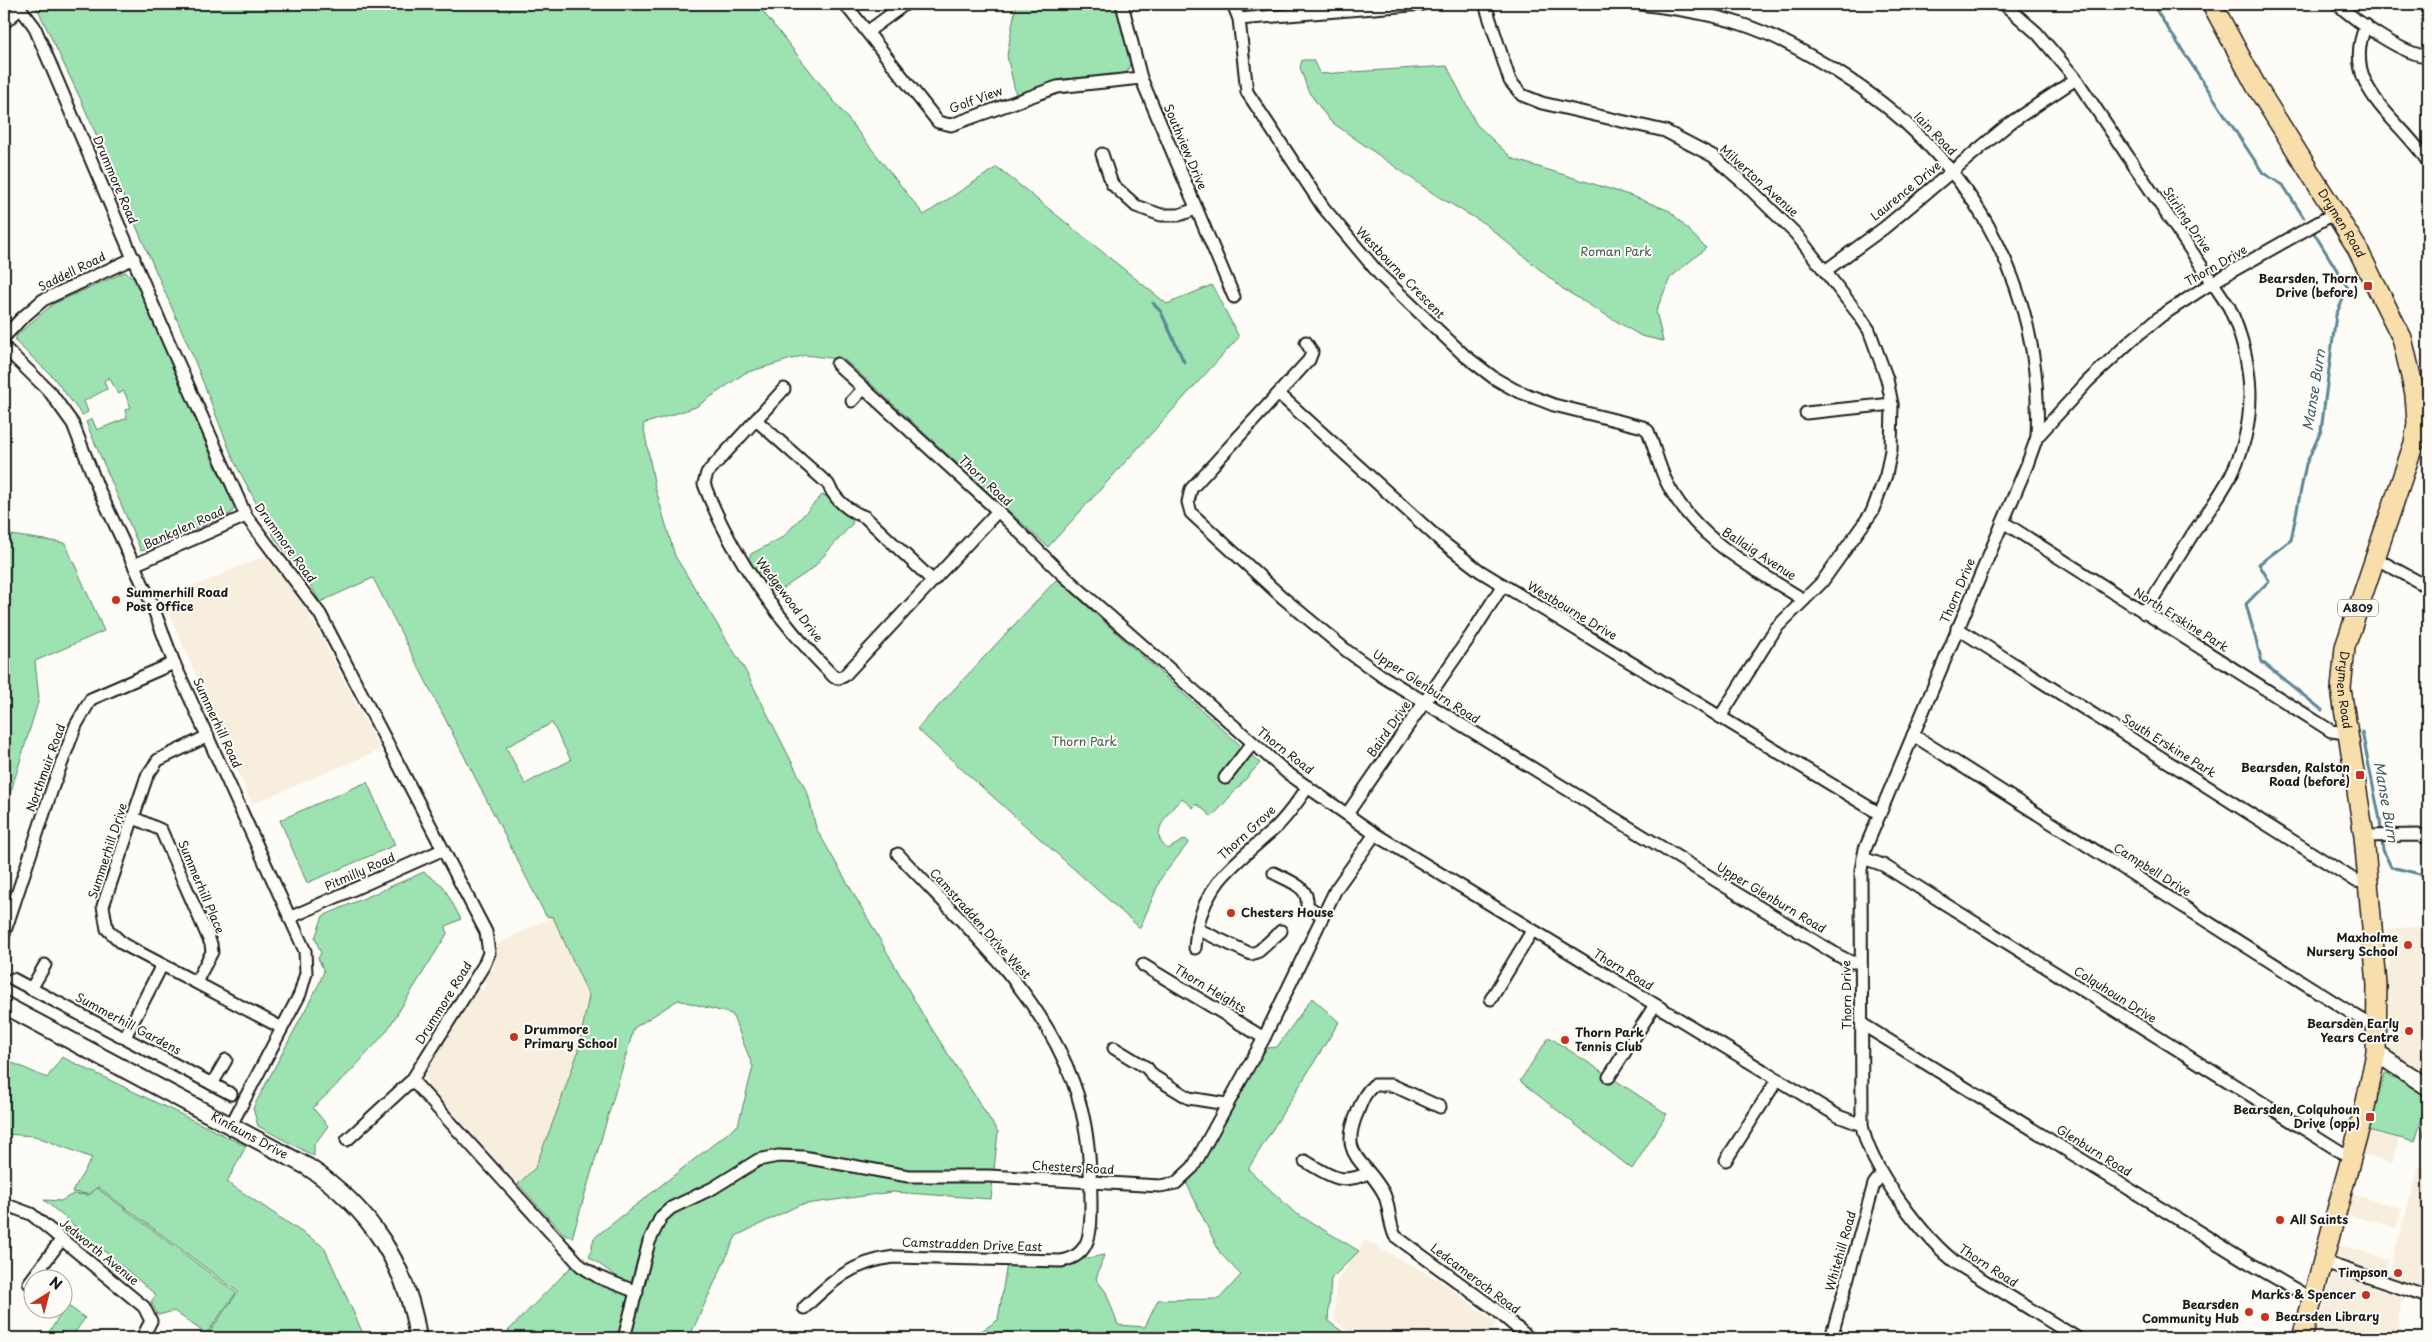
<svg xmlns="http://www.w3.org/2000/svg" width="2432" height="1342" viewBox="0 0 2432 1342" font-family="'Playpen Sans',sans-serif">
  <rect width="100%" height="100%" fill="#fdfcf7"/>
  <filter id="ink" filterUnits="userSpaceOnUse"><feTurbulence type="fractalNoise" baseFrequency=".02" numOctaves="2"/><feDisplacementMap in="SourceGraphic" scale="10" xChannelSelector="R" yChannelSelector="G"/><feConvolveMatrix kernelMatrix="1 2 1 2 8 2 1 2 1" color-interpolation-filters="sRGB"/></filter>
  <g filter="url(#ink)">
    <g fill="#f8eedd">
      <polygon points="267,555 296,593 311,618 380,750 252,804 163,599"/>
      <polygon points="552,916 589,996 577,1055 556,1114 535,1168 518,1184 427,1085 425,1073 478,989 483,990 487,983 483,981 491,969 496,970 493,964 497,945"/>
      <polygon points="2428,926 2428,1084 2390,1056 2389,1006 2386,970 2389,966 2388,929"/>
      <polygon points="2368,1130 2399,1139 2392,1163 2361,1155"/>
      <polygon points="2428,1166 2428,1292 2387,1278 2419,1167"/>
      <polygon points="2350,1194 2402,1208 2396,1228 2345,1214"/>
      <polygon points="1365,1240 1442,1282 1496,1323 1486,1338 1358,1338 1334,1320 1336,1283"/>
      <polygon points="2336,1244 2389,1259 2383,1275 2333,1256"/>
      <polygon points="2333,1272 2404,1296 2397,1317 2404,1338 2315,1338"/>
    </g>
    <g fill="#9ce3b1" stroke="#5c8066" fill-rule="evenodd">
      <path d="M33,4H757L924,215L997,167L1167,304L1212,285L1239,337L1048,547L845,360L805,355L745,373L696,407L643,424L655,487L675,556L744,668L808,794L816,828L923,1015L998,1132L991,1199L892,1192L799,1205L736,1236L689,1338H501L571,1267L592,1279L635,1289L589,1257L594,1238L738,1125L753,1067L732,1014L678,1000L634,1028L572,1238L562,1232L518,1184L535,1168L556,1114L577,1055L589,996L553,917L546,916L373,578L320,602L306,577L276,540L234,461L192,354L81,100L38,10ZM552,723L571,760L525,784L506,747Z"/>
      <path d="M1016,4H1116C1121,19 1141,66 1123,75L1061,79L1016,95L1007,56Z"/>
      <polygon points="1302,60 1313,60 1320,74 1447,66 1476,124 1513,159 1632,196 1670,211 1706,248 1670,278 1656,311 1663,341 1641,336 1563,289 1485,224 1434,194 1330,121 1308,91 1300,67"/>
      <polygon points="125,272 138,281 215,466 236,507 230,514 161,544 141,551 86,422 92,419 97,430 127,418 125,410 131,408 124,391 118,394 109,377 104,381 107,389 84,401 88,412 82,415 53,377 15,341 17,335 53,304"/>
      <polygon points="822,495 827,496 853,520 852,524 812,569 776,593 770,591 748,560 751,554 783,537"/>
      <polygon points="4,534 65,543 104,631 35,661 39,699 4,814"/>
      <path d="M1057,579L1260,763L1212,817L1197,804L1193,808L1182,798C1170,811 1146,834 1168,849L1185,839L1189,842L1161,878L1140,928L917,729Z"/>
      <polygon points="367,782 395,845 307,883 280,820"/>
      <polygon points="424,872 443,886 461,919 446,926 447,934 386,1032 353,1069 313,1108 328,1126 314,1145 314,1156 258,1126 253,1108 319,984 324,971 318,958 321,953 315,938 323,916"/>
      <polygon points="1312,998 1339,1022 1248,1169 1294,1212 1359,1251 1331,1279 1328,1321 1351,1338 1096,1338 1077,1330 1074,1338 971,1338 998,1320 1007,1263 1069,1262 1104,1255 1096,1279 1106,1292 1118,1325 1145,1327 1158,1300 1219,1299 1241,1275 1220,1253 1185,1180 1204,1159 1220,1117 1258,1049 1277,1047"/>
      <polygon points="1549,1037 1667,1114 1632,1169 1520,1081"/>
      <polygon points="62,1057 246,1146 227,1182 324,1247 365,1338 205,1338 238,1292 98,1187 88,1194 72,1192 92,1158 35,1136 4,1134 4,1059 47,1078"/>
      <polygon points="2385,1073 2390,1074 2389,1076 2393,1078 2394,1077 2428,1097 2415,1142 2368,1130"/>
      <polygon points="97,1188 236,1293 206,1334 174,1311 158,1315 151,1302 156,1295 44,1200 61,1201 73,1194 89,1195"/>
      <polygon points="67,1305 85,1318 71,1338 45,1338"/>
    </g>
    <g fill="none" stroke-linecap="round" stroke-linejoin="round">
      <g stroke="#5a8794" stroke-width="3">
        <polyline points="2152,4 2263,173 2283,185 2304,218"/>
        <polyline points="2314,233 2348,288 2336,315 2321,431 2306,464 2291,540 2259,564 2269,581 2246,604 2262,662 2322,710"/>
        <polyline points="1153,303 1161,312 1184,362"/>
        <polyline points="2362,732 2380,820 2383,850 2391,867 2428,876"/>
        <polyline points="2428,1115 2424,1135 2428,1141"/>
      </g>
      <g stroke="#1c1c1c" stroke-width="15">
        <g id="street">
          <polyline points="17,4 34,26 167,338 246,516 320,614 486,932 489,953 484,965 412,1080 347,1140"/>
          <polyline points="845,4 938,122 951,125 1057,87 1141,78"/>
          <polyline points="1122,4 1141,78 1234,297"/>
          <path d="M1233,4L1239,19L1247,92L1323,207L1380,275L1464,355L1494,378L1515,390L1554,405L1643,427L1648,431C1655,449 1659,468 1668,485C1698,541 1753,568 1804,600"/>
          <polyline points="1485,4 1510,81 1522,95 1542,103 1665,131 1713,156 1746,185 1796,234 1859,315 1869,330 1887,379 1892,404 1891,450 1886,475 1872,512 1822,582 1776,628 1720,717"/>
          <path d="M1641,4C1674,9 1709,13 1741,24C1775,35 1805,52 1836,71C1967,152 2044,281 2037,437"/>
          <path d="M2004,4L2037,33L2076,79L2229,307C2254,361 2259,420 2231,475C2221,495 2207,513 2194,532C2177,559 2161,586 2144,613"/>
          <path d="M2337,4C2355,20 2404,56 2428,56"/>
          <polyline points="1239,19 1423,4"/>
          <polyline points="4,23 21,8"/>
          <path d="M2366,25C2339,87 2399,117 2428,162"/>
          <polyline points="867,32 905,4"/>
          <polyline points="1102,154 1112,184 1136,206 1161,215 1179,215 1196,209"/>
          <polyline points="1825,271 1884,228 2010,123 2076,79"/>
          <polyline points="4,337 21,319 43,300 134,258"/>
          <polyline points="1306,342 1312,352 1309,360 1191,489 1188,502 1191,513 1282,597 1347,651 1382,676 1839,956 1851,962 1860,962"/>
          <polyline points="4,347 50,392 73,424 98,488 151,602 174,663 305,951 306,973 300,994 231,1125"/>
          <path d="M837,364L998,511L1062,574L1286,772L1375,834L1838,1116L1862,1125C1869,1167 1925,1240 1959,1265L2077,1338"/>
          <path d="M784,389L707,473L704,484C731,556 780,623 834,677L839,678L844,676L998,511"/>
          <polyline points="1279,394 1441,541 1480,571 1880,814"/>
          <polyline points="852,401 864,388"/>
          <polyline points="1806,413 1892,404"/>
          <path d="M756,420L828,484C835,500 849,511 865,517L932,580"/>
          <polyline points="2003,522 2331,731 2346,733"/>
          <polyline points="2375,558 2428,587"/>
          <polyline points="134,565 246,516"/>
          <polyline points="1957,628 2356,881 2369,883"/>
          <polyline points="1913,735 2356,1016 2368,1023 2377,1024"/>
          <polyline points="208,736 158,760 147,776 103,906 107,929 123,944 282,1028"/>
          <polyline points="1225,778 1252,744"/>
          <polyline points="1347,814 1471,635 1503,585"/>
          <polyline points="134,818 161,830 211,944 212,952 196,982"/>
          <polyline points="2364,836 2418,835 2428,838"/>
          <polyline points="1863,858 1883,865 2341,1152 2352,1157"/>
          <path d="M1274,873C1288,881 1310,886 1307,906L1323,916"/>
          <polyline points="289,918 442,850"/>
          <path d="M1281,931L1259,951L1251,954L1197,929C1207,881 1237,862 1272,831C1286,819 1297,802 1308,787"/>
          <polyline points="4,934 53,786 76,725 91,699 174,663"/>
          <polyline points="1195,948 1197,929"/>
          <polyline points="1143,965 1264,1038"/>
          <polyline points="13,979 231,1094"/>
          <polyline points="31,989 45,965"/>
          <polyline points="1491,999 1532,931"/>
          <polyline points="1862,1024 2246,1261 2312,1299"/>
          <polyline points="125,1037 162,965"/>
          <polyline points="1114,1048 1147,1068 1153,1076 1189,1098 1226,1104"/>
          <polyline points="1609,1077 1655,1005"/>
          <polyline points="412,1080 581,1266 598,1277 637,1292"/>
          <polyline points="212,1084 226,1060"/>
          <path d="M1440,1107L1392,1085H1374C1365,1092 1362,1101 1358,1111C1338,1157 1364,1158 1383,1192C1390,1204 1388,1221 1395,1236L1495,1309L1529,1338"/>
          <polyline points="1862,1125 1861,870 1865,849 2027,465 2037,437 2088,381 2133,339 2161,316 2213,282 2335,213"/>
          <polyline points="1726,1160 1777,1080"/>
          <path d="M1305,1161C1329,1175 1340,1186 1368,1173"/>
          <polyline points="4,1204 31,1214 144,1307 151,1321 142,1338"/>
          <polyline points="2324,1262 2428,1297"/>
          <polyline points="29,1283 62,1239"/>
          <path d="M804,1308C833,1280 853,1262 894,1257L1061,1261C1091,1256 1091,1231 1091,1205C1091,1164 1088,1121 1073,1082C1040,991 962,923 898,854"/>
          <polyline points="624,1338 649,1242 661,1217 671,1208 713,1188 758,1160 778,1156 803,1157 908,1176 989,1176 1160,1186 1176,1183 1193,1167 1264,1038 1336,889 1375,834"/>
          <polyline points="1831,1338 1874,1184 1882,1174"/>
        </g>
      </g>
      <g stroke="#1c1c1c" stroke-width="20">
        <g id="secondary">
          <path id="s1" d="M4,1005L308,1167C369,1207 408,1266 418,1338"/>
          <polyline points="2376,1053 2428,1087"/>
        </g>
      </g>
      <g stroke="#1c1c1c" stroke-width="22">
        <g id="primary">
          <path id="s2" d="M2212,4L2256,86L2357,248L2402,338L2415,394L2417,423L2414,443L2345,647L2341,689L2364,836L2377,985L2376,1053L2365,1107L2302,1338"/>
        </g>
      </g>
      <use href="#street" stroke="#fdfcf7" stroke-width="11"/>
      <use href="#secondary" stroke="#fdfcf7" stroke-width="16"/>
      <use href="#primary" stroke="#f8deab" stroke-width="19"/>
    </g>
  </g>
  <g fill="#c8321e" stroke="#fdfcf7" stroke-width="2">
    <rect x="2363" y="281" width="10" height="10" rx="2.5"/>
    <circle cx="116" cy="600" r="5"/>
    <rect x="2355" y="770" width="10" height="10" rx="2.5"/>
    <circle cx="1231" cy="913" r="5"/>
    <circle cx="2408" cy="945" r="5"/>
    <circle cx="2409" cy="1031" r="5"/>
    <circle cx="514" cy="1037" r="5"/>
    <circle cx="1565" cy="1040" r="5"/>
    <rect x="2365" y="1112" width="10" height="10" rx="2.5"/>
    <circle cx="2280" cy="1220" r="5"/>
    <circle cx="2398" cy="1273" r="5"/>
    <circle cx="2366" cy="1295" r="5"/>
    <circle cx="2249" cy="1312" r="5"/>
    <circle cx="2265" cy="1317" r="5"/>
  </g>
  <g text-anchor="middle" stroke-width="4" stroke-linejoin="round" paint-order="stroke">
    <rect fill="#fdfcf7" stroke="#605f5e" stroke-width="1" x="2338" y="599.5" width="40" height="17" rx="4"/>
    <g font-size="11" font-weight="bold" fill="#1c1c1c">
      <text x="2358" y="612">A809</text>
    </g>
    <g font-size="12" fill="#1c1c1c" stroke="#fdfcf7">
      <text transform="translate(976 100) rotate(-20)" y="4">Golf View</text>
      <text transform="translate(1935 134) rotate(46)" y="4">Iain Road</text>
      <text transform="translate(1185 147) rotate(67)" y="4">Southview Drive</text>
      <text transform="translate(115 180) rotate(67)" y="4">Drummore Road</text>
      <text transform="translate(1759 181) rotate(42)" y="4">Milverton Avenue</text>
      <text transform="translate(1906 191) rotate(-39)" y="4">Laurence Drive</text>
      <text transform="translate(2187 220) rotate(56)" y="4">Stirling Drive</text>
      <text dy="4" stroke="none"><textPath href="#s2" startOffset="255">Drymen Road</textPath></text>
      <text transform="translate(2216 266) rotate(-30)" y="4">Thorn Drive</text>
      <text transform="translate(72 272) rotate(-26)" y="4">Saddell Road</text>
      <text transform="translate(1400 273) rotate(46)" y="4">Westbourne Crescent</text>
      <text transform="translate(985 481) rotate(43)" y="4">Thorn Road</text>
      <text transform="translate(184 528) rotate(-24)" y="4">Bankglen Road</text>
      <text transform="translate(285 543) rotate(54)" y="4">Drummore Road</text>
      <text transform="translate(1759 554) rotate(33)" y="4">Ballaig Avenue</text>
      <text transform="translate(1958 591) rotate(-67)" y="4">Thorn Drive</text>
      <text transform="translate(789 600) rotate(53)" y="4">Wedgewood Drive</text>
      <text transform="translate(1572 611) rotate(31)" y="4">Westbourne Drive</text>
      <text transform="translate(2181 620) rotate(32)" y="4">North Erskine Park</text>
      <text transform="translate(1426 687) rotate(33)" y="4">Upper Glenburn Road</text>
      <text dy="4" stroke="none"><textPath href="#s2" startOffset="750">Drymen Road</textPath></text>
      <text transform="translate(217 723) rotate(65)" y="4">Summerhill Road</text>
      <text transform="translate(1389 729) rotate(-55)" y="4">Baird Drive</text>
      <text transform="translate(2169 746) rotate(32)" y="4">South Erskine Park</text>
      <text transform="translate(1285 751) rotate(38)" y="4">Thorn Road</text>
      <text transform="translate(46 768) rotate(-70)" y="4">Northmuir Road</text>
      <text transform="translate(1247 833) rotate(-43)" y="4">Thorn Grove</text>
      <text transform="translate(108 851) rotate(-72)" y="4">Summerhill Drive</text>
      <text transform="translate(2152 870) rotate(32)" y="4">Campbell Drive</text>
      <text transform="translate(360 872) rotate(-24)" y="4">Pitmilly Road</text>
      <text transform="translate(201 887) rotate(67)" y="4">Summerhill Place</text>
      <text transform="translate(1771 898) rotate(31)" y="4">Upper Glenburn Road</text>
      <text transform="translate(980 924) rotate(48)" y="4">Camstradden Drive West</text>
      <text transform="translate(1623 970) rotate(31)" y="4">Thorn Road</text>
      <text transform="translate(1210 989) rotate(31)" y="4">Thorn Heights</text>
      <text transform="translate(1847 995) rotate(-91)" y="4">Thorn Drive</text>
      <text transform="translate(2115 995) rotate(32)" y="4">Colquhoun Drive</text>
      <text transform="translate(444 1003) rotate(-58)" y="4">Drummore Road</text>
      <text transform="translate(128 1024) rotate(28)" y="4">Summerhill Gardens</text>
      <text dy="4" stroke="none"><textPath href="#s1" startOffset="278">Kinfauns Drive</textPath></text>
      <text transform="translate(2094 1151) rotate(32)" y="4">Glenburn Road</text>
      <text transform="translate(1073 1168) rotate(3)" y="4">Chesters Road</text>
      <text transform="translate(972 1245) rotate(2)" y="4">Camstradden Drive East</text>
      <text transform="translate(1841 1251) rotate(-74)" y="4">Whitehill Road</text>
      <text transform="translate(99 1252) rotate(39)" y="4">Jedworth Avenue</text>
      <text transform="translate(1988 1266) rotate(33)" y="4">Thorn Road</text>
      <text transform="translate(1475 1279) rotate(37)" y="4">Ledcameroch Road</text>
    </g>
    <g font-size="12" fill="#425849" stroke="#fdfcf7">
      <text x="1616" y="256">Roman Park</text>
      <text x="1084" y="746">Thorn Park</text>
    </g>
    <g font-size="12" font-weight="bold" fill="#1c1c1c" stroke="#fdfcf7" text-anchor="end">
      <text x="2358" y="283">Bearsden, Thorn<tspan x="2358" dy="14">Drive (before)</tspan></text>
      <text x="126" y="597" text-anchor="start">Summerhill Road<tspan x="126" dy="14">Post Office</tspan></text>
      <text x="2350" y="772">Bearsden, Ralston<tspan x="2350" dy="14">Road (before)</tspan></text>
      <text x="1241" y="917" text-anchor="start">Chesters House</text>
      <text x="2398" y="942">Maxholme<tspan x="2398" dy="14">Nursery School</tspan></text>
      <text x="2399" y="1028">Bearsden Early<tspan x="2399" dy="14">Years Centre</tspan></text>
      <text x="524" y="1034" text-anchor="start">Drummore<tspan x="524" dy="14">Primary School</tspan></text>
      <text x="1575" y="1037" text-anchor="start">Thorn Park<tspan x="1575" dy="14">Tennis Club</tspan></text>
      <text x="2360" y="1114">Bearsden, Colquhoun<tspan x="2360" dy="14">Drive (opp)</tspan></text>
      <text x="2290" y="1224" text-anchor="start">All Saints</text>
      <text x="2388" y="1277">Timpson</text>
      <text x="2356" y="1299">Marks &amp; Spencer</text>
      <text x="2239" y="1309">Bearsden<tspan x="2239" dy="14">Community Hub</tspan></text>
      <text x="2275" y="1321" text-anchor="start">Bearsden Library</text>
    </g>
    <g font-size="14" font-style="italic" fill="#405b62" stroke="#fdfcf7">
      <text transform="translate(2314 390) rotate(-81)" y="5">Manse Burn</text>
      <text transform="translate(2386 802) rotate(80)" y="5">Manse Burn</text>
    </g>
  </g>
  <rect width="2432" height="1342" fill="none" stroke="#fdfcf7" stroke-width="20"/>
  <rect x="10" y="10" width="2412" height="1322" fill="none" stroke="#1c1c1c" stroke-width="2" filter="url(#ink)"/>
  <g transform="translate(48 1294) rotate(36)"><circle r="24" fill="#fdfcf7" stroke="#a3a29f"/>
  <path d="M0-4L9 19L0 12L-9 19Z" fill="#c8321e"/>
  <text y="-8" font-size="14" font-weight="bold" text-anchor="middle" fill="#1c1c1c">N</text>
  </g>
</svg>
